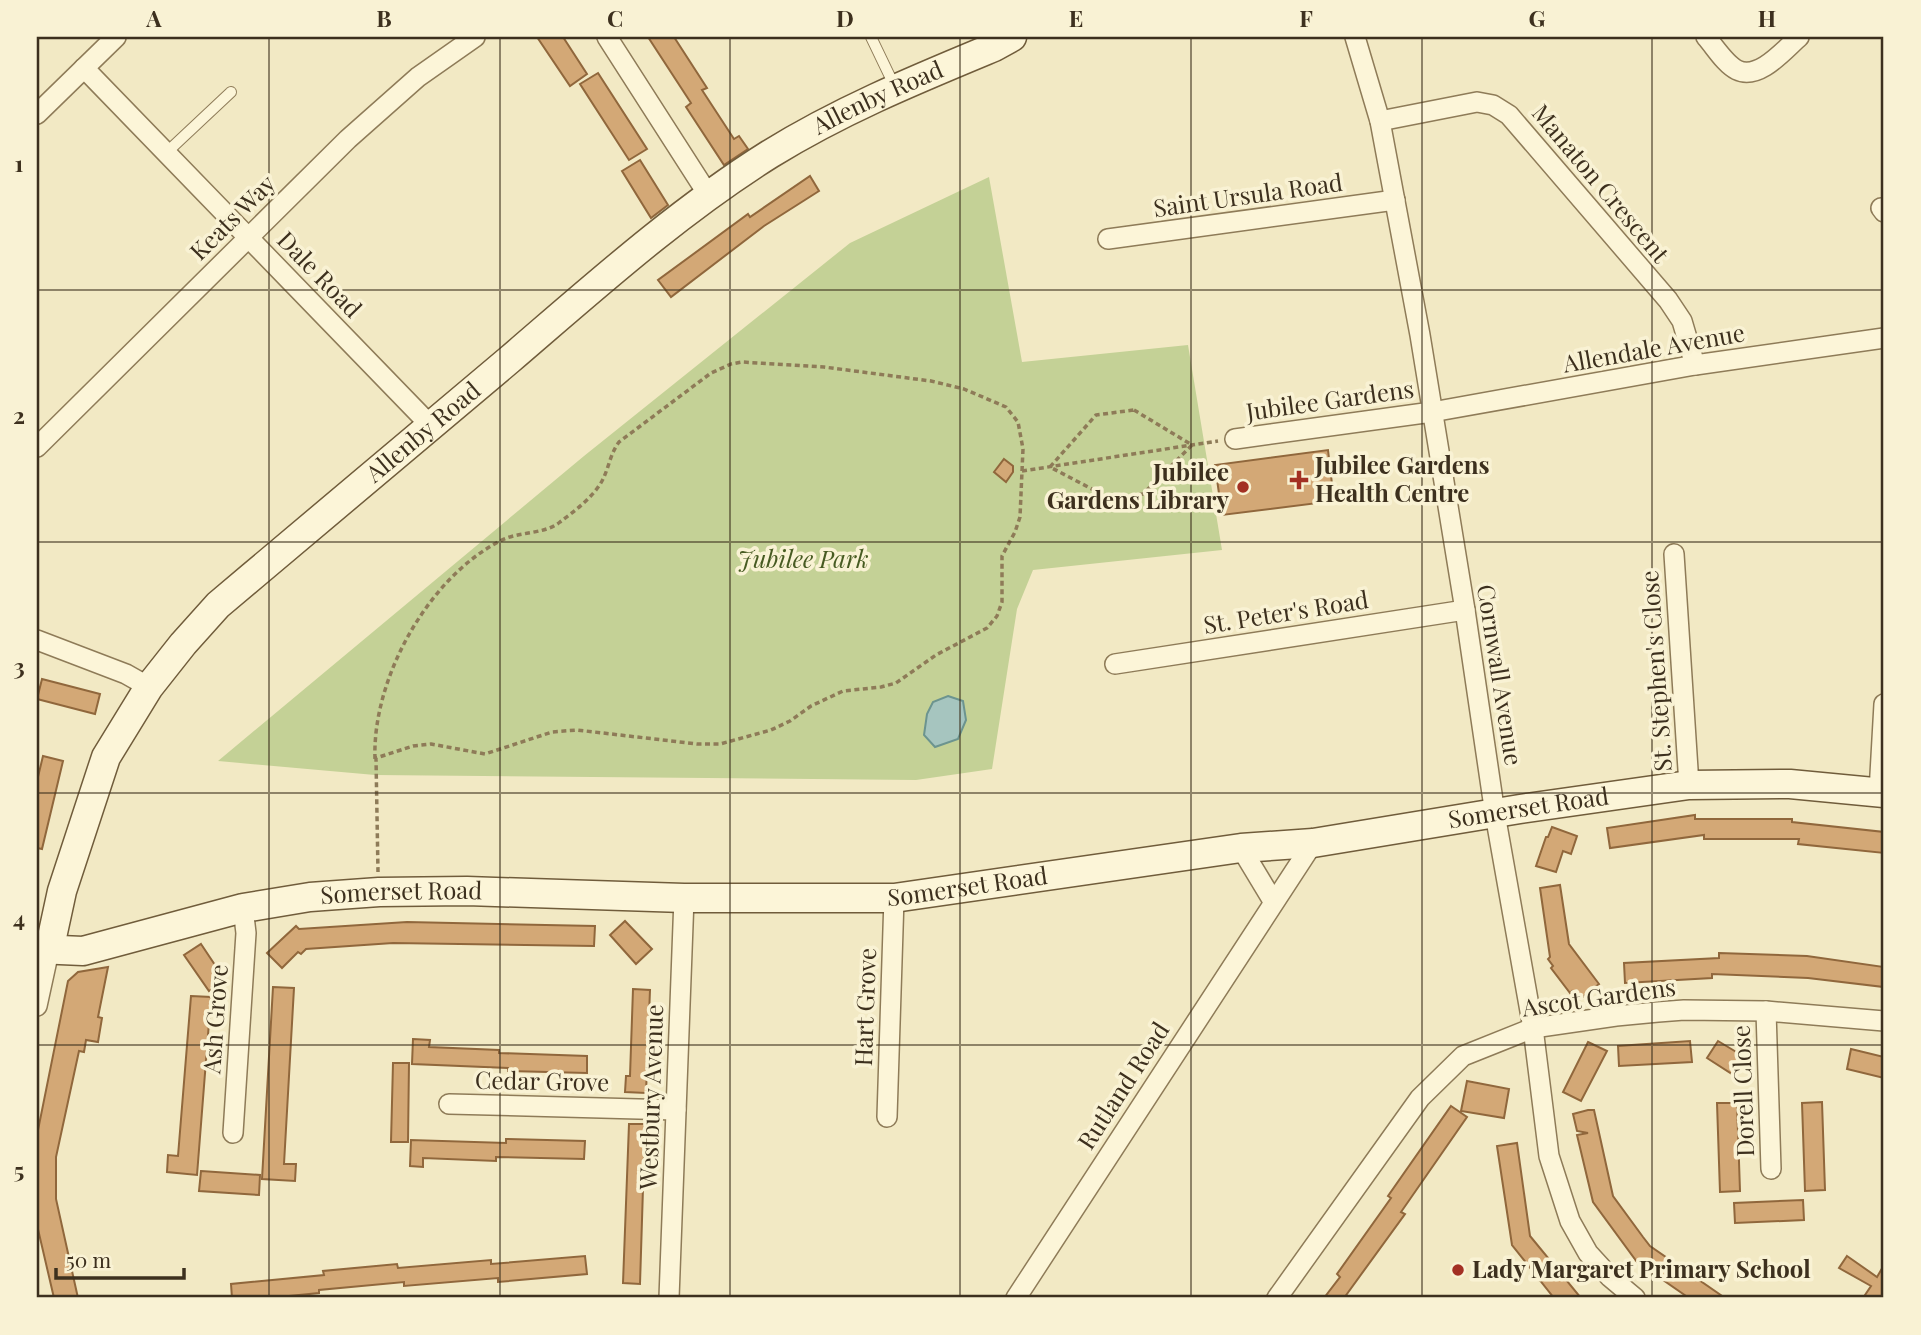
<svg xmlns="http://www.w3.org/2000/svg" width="1921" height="1335" viewBox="0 0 1921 1335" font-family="'Playfair Display',serif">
  <rect width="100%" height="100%" fill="#f2e9c4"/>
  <polygon fill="#c4d196" points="989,177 1022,362 1188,345 1222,550 1033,570 1017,609 992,769 916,780 375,775 218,761 584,456 850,243"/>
  <polygon fill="#a6c5bf" stroke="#6c948f" stroke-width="2" points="948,696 963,701 966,720 958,739 935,747 924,735 927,714 933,702"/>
  <g fill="#d3a876" stroke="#90673c" stroke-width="2">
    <polygon points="537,37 563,37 587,74 570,86"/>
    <polygon points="648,37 674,37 707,88 702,90 734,139 739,136 748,149 724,165 686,107 691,103"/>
    <polygon points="598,73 647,149 629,160 580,84"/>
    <polygon points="640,160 668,205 651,218 622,171"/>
    <polygon points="810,176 819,191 764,226 671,297 658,280 748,214 750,217"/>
    <polygon points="1328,450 1334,501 1222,515 1215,465"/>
    <polygon points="1004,459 1013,466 1013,472 1006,482 994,472"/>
    <polygon points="42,679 100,694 95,714 37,699"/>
    <polygon points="43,756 63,761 42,849 37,848 37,781"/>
    <polygon points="1695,815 1695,819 1792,819 1792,822 1884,832 1884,853 1798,844 1799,839 1704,839 1704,835 1610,848 1607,828"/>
    <polygon points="1552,827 1577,836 1571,854 1563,851 1556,872 1536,866 1546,837 1548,837"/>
    <polygon points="1560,885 1569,944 1599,984 1579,1000 1572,991 1570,993 1551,968 1553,966 1548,959 1550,957 1540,888"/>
    <polygon points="625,921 652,949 636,964 610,935"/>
    <polygon points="407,922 595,926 594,946 393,943 306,949 301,954 298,952 282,968 267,953 296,926 299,929"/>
    <polygon points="201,944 225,980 209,991 184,955"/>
    <polygon points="1719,953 1807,956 1884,967 1884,987 1808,978 1712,974 1712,978 1625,983 1624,963 1719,958"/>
    <polygon points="108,967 98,1017 102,1018 98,1042 86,1040 84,1052 79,1051 56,1157 56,1199 78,1298 54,1298 37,1225 37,1135 68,981 78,972"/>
    <polygon points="273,987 294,988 284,1164 296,1164 295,1181 262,1179"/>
    <polygon points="633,989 650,990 646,1093 625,1092 626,1076 630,1076"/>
    <polygon points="191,996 211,997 197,1175 167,1172 168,1155 178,1156"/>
    <polygon points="413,1039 430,1040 429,1047 499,1050 499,1053 587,1056 587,1073 508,1071 508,1068 412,1064"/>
    <polygon points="1690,1041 1692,1062 1619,1066 1618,1046"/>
    <polygon points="1718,1041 1743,1056 1732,1074 1707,1058"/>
    <polygon points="1588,1042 1607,1051 1581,1101 1563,1092"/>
    <polygon points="1851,1049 1884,1057 1884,1078 1847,1069"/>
    <polygon points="393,1063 409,1063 408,1142 391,1142"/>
    <polygon points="1467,1081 1509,1089 1504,1118 1461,1111"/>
    <polygon points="1822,1102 1825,1190 1805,1191 1802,1103"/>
    <polygon points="1717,1103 1737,1103 1740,1191 1720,1192"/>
    <polygon points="1451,1106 1467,1117 1401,1212 1405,1214 1344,1298 1324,1298 1340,1277 1337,1274 1391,1198 1388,1196"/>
    <polygon points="1588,1110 1594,1110 1613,1196 1643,1237 1650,1246 1725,1298 1689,1298 1637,1262 1593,1202 1577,1135 1588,1133 1577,1131 1573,1114"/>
    <polygon points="629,1124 645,1124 640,1284 623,1283"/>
    <polygon points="506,1139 585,1141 584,1159 496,1157 496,1161 423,1158 423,1167 410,1166 411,1140 506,1143"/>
    <polygon points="1517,1143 1530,1236 1581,1298 1554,1298 1512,1245 1497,1146"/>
    <polygon points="201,1171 260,1175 259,1195 199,1191"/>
    <polygon points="1803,1200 1804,1220 1735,1223 1734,1203"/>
    <polygon points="585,1256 587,1274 498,1282 498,1278 404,1286 404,1282 319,1290 319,1293 269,1298 232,1298 231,1284 324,1275 323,1271 397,1264 398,1268 491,1260 491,1264"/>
    <polygon points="1847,1256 1877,1277 1884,1265 1884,1298 1863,1298 1871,1286 1839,1268"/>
  </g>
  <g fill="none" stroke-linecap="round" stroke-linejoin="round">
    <g stroke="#8e7b58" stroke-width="12">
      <g id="lane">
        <polyline points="871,37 895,87"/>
        <polyline points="166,153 231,92"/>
      </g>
    </g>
    <g stroke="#8e7b58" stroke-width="22">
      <g id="street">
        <polyline points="607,37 709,196"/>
        <polyline points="1355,37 1380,121 1420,335 1465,610 1495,814 1533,1028 1549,1156 1570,1221 1588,1253 1610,1277 1635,1298"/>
        <path d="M1706,37C1715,47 1725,64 1737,70C1759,81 1785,49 1799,37"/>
        <polyline points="84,68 431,426"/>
        <polyline points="37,114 116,37"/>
        <polyline points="1380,121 1477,102 1493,105 1509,115 1668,300 1682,321 1695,365"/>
        <polyline points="1881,208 1884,212"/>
        <polyline points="1108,239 1395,200"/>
        <polyline points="1235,439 1432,412 1695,365 1884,338"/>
        <polyline points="37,447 348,139 418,77 475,37"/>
        <polyline points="1674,554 1689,785"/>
        <polyline points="37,640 126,674 149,687"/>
        <polyline points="1115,664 1465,610"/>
        <polyline points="1879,792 1884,704"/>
        <polyline points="1241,848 1273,901"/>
        <polyline points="37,1006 49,951"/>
        <polyline points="1766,1011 1771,1169"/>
        <polyline points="449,1104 676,1110"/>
        <polyline points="887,1117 894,898"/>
        <polyline points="233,1133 246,933 243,908"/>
        <polyline points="669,1298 684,898"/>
        <polyline points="1016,1298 1313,843"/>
        <polyline points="1277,1298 1420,1098 1463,1056 1533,1028 1616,1016 1658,1012 1684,1010 1766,1011 1884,1021"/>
      </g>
    </g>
    <g stroke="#705c3b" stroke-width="31">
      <g id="secondary">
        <path id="s1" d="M37,949L83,951L243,908L310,897L379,892L467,891L684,898H894L1241,848L1313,843L1520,809L1689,785L1790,784L1884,793"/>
        <path id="s2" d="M49,951L62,891L106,757L149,687L183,644L218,605C315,523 413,442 509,360C593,288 676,213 770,154C841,110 917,79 994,47L1012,37"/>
      </g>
    </g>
    <g stroke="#8e7b58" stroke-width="3.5" stroke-dasharray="5 3.5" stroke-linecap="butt">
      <polygon points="1134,410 1192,445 1143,494 1109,498 1050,467 1096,415"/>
      <polyline points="1022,471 1218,441"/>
      <path d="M375,759C372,679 428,578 500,541C518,531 544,535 560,522C575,511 593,497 602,481C609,468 610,454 619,442L711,373L731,364L742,362L824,367L931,381L964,389L1006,407L1018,422L1023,449L1022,471L1020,517L1015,532L1002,556V602L997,616L987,628L936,655L896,683L881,687L843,691L811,706L790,721L771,730L720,744H697L577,730L552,732L485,754L431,744L413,746L376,758L378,872"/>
    </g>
    <use href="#lane" stroke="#fcf5d8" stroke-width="10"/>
    <use href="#street" stroke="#fcf5d8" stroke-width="19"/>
    <use href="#secondary" stroke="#fcf5d8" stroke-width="28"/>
  </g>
  <path fill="none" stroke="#3d301e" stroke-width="2" stroke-opacity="0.55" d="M269,37V1298M500,37V1298M730,37V1298M960,37V1298M1191,37V1298M1422,37V1298M1652,37V1298M37,290H1884M37,542H1884M37,793H1884M37,1045H1884"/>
  <g fill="#a33023" stroke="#f9f2d4" stroke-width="2.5">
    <path d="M1295.5 469.5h7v7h7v7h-7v7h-7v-7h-7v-7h7z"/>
    <circle cx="1243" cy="487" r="7"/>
    <circle cx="1458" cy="1270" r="7"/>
  </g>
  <g text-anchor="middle" stroke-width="7" stroke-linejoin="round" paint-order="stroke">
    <g font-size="24" fill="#3d301e" stroke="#f9f2d4">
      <text dy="8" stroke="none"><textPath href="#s2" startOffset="1227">Allenby Road</textPath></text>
      <text transform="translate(1600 184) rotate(50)" y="8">Manaton Crescent</text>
      <text transform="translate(1248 196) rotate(-8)" y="8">Saint Ursula Road</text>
      <text transform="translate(233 218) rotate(-45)" y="8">Keats Way</text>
      <text transform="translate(319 275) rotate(46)" y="8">Dale Road</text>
      <text transform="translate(1654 349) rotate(-10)" y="8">Allendale Avenue</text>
      <text transform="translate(1330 401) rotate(-8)" y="8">Jubilee Gardens</text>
      <text dy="8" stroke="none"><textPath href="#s2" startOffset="660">Allenby Road</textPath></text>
      <text transform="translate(1286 613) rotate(-9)" y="8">St. Peter's Road</text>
      <text transform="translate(1657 671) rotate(-94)" y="8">St. Stephen's Close</text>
      <text transform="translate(1499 675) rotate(81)" y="8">Cornwall Avenue</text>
      <text dy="8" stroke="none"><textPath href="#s1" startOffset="1505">Somerset Road</textPath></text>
      <text dy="8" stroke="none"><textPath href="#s1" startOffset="938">Somerset Road</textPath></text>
      <text dy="8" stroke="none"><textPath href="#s1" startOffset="371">Somerset Road</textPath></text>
      <text transform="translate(1599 998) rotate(-8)" y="8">Ascot Gardens</text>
      <text transform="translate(866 1007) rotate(-88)" y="8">Hart Grove</text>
      <text transform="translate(216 1019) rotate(-86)" y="8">Ash Grove</text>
      <text transform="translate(542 1082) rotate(1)" y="8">Cedar Grove</text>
      <text transform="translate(1124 1086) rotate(-57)" y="8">Rutland Road</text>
      <text transform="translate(1744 1091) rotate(-92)" y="8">Dorell Close</text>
      <text transform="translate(652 1097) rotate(-88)" y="8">Westbury Avenue</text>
    </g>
    <g font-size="24" font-weight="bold" fill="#3d301e" stroke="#f9f2d4" text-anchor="start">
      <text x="1315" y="474">Jubilee Gardens<tspan x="1315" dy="28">Health Centre</tspan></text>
      <text x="1229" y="481" text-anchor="end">Jubilee<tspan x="1229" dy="28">Gardens Library</tspan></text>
      <text x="1472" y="1278">Lady Margaret Primary School</text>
    </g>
    <g font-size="24" font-style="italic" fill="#475b22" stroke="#f9f2d4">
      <text x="803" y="568">Jubilee Park</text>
    </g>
  </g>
  <rect width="1921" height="1335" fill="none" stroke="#f9f2d4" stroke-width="77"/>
  <path d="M56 1268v10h128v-10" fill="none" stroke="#3d301e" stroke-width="3.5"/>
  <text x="66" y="1268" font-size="21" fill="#3d301e" stroke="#f9f2d4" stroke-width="5" paint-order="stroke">50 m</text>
  <rect x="38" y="38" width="1844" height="1258" fill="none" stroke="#3d301e" stroke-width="2.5"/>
  <g font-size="23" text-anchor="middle" font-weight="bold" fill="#3d301e">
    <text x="154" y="27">A</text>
    <text x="384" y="27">B</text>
    <text x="615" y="27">C</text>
    <text x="845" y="27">D</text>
    <text x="1076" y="27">E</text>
    <text x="1306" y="27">F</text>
    <text x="1537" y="27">G</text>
    <text x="1767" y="27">H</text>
    <text x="19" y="172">1</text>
    <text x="19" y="424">2</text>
    <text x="19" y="675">3</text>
    <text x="19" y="927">4</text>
    <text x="19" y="1179">5</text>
  </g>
</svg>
